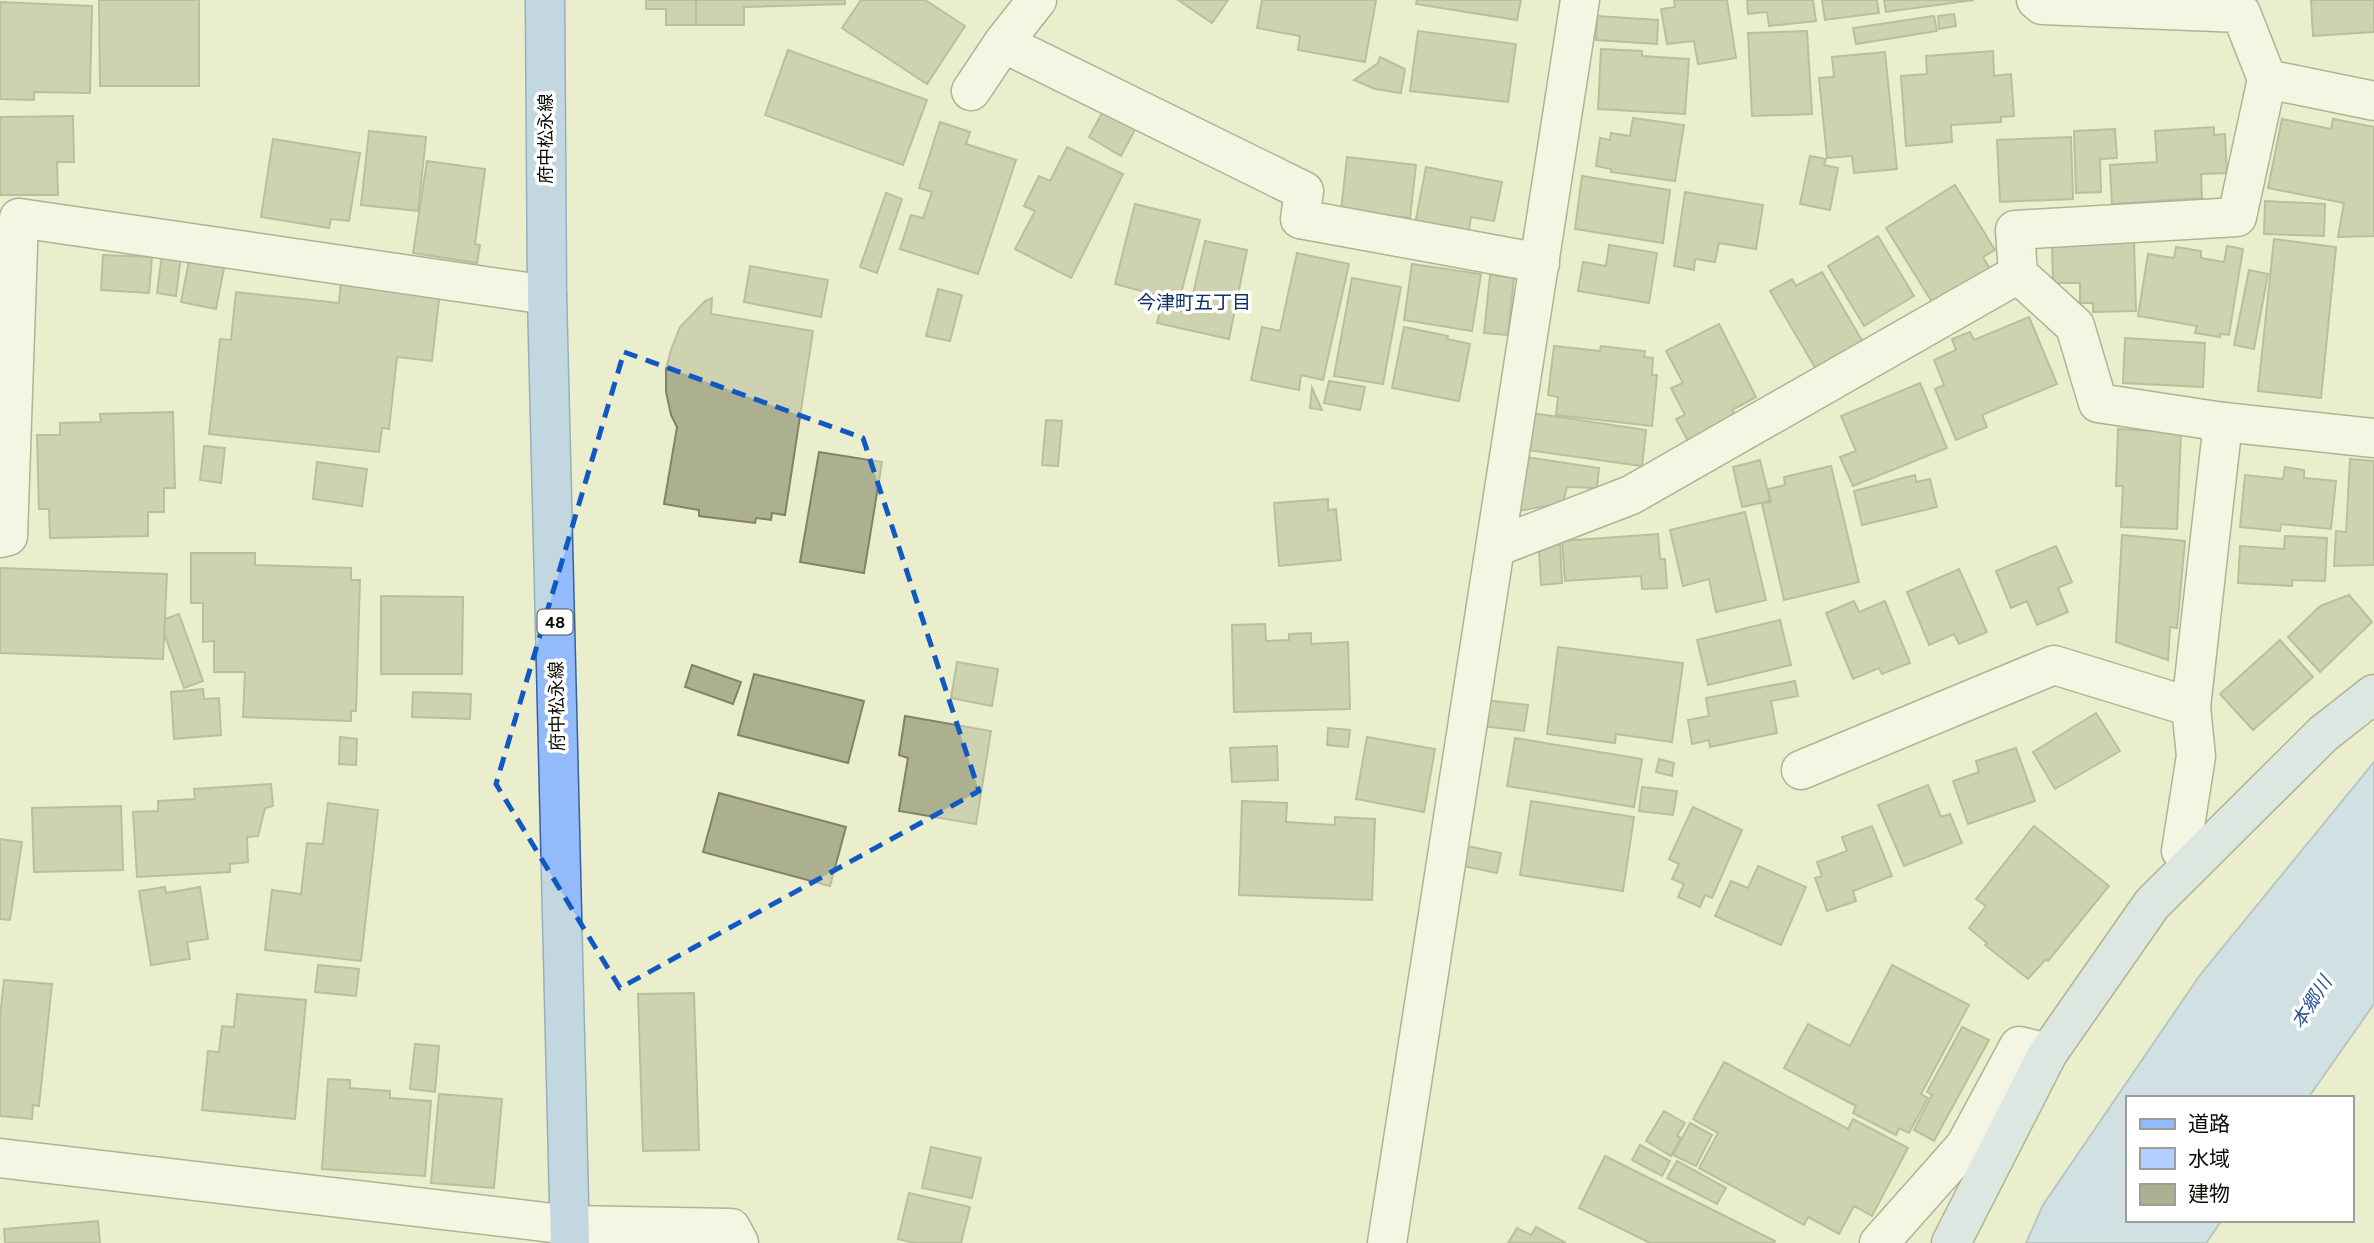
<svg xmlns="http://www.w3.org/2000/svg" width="2374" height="1243" viewBox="0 0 2374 1243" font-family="Figtree,'Noto Sans JP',sans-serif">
  <rect width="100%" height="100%" fill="#ebeecc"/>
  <polygon fill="#b0cffe" stroke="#7e94b3" stroke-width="2" points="2374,762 2374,1004 2308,1098 2127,1098 2127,1220 2222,1220 2206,1243 2026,1243 2043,1205 2200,975"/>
  <g fill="#adb090" stroke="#808364" stroke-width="2">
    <polygon points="99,0 199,0 199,86 100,86"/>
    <polygon points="646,0 696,0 696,25 666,25 666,9 646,9"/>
    <polygon points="696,0 845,0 845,4 744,7 744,25 696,25"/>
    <polygon points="861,0 925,0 965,26 927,84 842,28"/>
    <polygon points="1178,0 1228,0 1212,23"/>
    <polygon points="1262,0 1376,0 1365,62 1298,50 1300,36 1257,28"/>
    <polygon points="1417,0 1521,0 1517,20 1416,4"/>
    <polygon points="1674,0 1727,0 1736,58 1698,64 1694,41 1667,44 1661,9 1675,7"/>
    <polygon points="1747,0 1813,0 1816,21 1769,26 1767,12 1748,14"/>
    <polygon points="1822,0 1877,0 1879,13 1825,20"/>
    <polygon points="1884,0 1974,0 1886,12"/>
    <polygon points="2311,0 2374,0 2374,32 2313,36"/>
    <polygon points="0,2 92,6 90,93 34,92 34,100 0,99"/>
    <polygon points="1954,14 1956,26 1939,29 1938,16"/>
    <polygon points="1597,16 1658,20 1657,44 1596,40"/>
    <polygon points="1934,16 1937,31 1856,44 1853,28"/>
    <polygon points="1418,31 1516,44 1508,102 1410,91"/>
    <polygon points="1807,31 1812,114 1752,116 1748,33"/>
    <polygon points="1601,49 1642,51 1642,56 1689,59 1685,114 1598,109"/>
    <polygon points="788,50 927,100 903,165 765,115"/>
    <polygon points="1993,51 1994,76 2011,74 2014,116 2001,117 2001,122 1951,125 1952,142 1906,146 1901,76 1927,74 1926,56"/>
    <polygon points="1885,52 1897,169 1854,173 1852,156 1827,158 1819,78 1834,77 1832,57"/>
    <polygon points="1380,57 1405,69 1401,93 1375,89 1354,80 1378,63"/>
    <polygon points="1106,106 1138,124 1121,156 1089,137"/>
    <polygon points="73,116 74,162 57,162 58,195 0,195 0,117"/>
    <polygon points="1633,118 1684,125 1675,181 1611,172 1611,169 1596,166 1600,138 1610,140 1611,133 1630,136"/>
    <polygon points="2282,119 2331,129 2333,119 2374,127 2374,236 2338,237 2344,203 2268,188"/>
    <polygon points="940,122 970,132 966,144 1016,160 978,274 900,249 911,215 923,218 932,192 919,188"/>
    <polygon points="2214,127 2214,135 2225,134 2227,173 2201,174 2202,198 2112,204 2110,165 2157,162 2155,131"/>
    <polygon points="2115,129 2117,158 2100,159 2101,192 2076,193 2074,131"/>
    <polygon points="369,131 426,137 418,211 361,205"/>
    <polygon points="2071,137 2073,199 2000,202 1997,140"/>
    <polygon points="273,139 360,153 349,221 331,219 329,228 261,217"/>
    <polygon points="1067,147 1123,174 1071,278 1015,249 1035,211 1024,206 1039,176 1050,181"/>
    <polygon points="1810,156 1826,159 1824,165 1838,168 1830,210 1800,204"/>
    <polygon points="1347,157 1416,165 1410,218 1341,210"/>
    <polygon points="427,161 485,169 475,244 480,245 477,263 413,253"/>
    <polygon points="1426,167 1502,182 1494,221 1471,217 1468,235 1415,224"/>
    <polygon points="1582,176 1670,190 1663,243 1575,229"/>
    <polygon points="1955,185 1995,250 1983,257 1992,272 1935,307 1886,228"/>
    <polygon points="1685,192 1763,205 1756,249 1719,243 1715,262 1695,259 1694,270 1674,266"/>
    <polygon points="886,193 902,199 877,273 860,267"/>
    <polygon points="2265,201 2325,204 2324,236 2264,234"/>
    <polygon points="1135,204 1200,220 1179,301 1115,284"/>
    <polygon points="1878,236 1914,296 1864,326 1828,266"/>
    <polygon points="2274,239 2336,247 2321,398 2258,391"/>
    <polygon points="1205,241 1247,250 1229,339 1157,323 1161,307 1189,312"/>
    <polygon points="2134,241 2136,311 2093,312 2093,303 2080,303 2080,283 2053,283 2052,243"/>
    <polygon points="1609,245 1657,253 1649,303 1578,291 1583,262 1606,266"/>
    <polygon points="2227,246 2243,249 2229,335 2220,334 2220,337 2195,333 2197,326 2138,316 2148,254 2174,258 2176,247 2201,251 2201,258 2224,262"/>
    <polygon points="1297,253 1349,264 1323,380 1301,375 1299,390 1251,380 1262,327 1280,331"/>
    <polygon points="162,254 181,256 176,296 157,293"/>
    <polygon points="103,255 152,257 149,293 101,290"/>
    <polygon points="189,261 224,268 216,309 181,302"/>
    <polygon points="1412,264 1481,274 1472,331 1404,320"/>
    <polygon points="750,266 828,280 821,317 744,302"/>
    <polygon points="2249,270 2268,274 2254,349 2234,345"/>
    <polygon points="1822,272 1864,344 1817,371 1770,291 1792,279 1796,286"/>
    <polygon points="1490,275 1514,278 1508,335 1484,333"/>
    <polygon points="1352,278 1401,287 1383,384 1334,376"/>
    <polygon points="341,280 440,291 432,361 397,357 389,429 382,428 379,452 209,434 220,339 231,340 236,292 339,303"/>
    <polygon points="938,289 962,295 950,341 926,336"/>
    <polygon points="712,298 711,314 813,331 785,515 772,513 771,520 756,518 755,523 699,516 699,510 664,504 677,427 671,415 666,392 666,369 671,350 680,327 705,301"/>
    <polygon points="2029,317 2057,384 1982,415 1987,427 1956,440 1935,389 1944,385 1934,360 1956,350 1952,339 1970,332 1974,340"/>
    <polygon points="1719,324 1756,397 1732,410 1736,417 1688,441 1676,419 1685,415 1671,388 1683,383 1666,351"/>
    <polygon points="1404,327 1448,336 1447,339 1470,344 1459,401 1392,388"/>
    <polygon points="2125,338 2205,343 2203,387 2123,383"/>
    <polygon points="1554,346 1600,351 1601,346 1645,351 1644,357 1653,358 1652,375 1657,375 1652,426 1556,415 1558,397 1548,395"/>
    <polygon points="1329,381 1365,387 1360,410 1324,403"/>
    <polygon points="1920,383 1947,448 1853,486 1840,457 1856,451 1841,416"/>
    <polygon points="1312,388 1322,410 1310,408"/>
    <polygon points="173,412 175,488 164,488 164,512 148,512 148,536 50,538 49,509 39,509 37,435 60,435 60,423 101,422 100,414"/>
    <polygon points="1532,413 1646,430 1642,466 1527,450"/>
    <polygon points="1046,420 1062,421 1058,466 1042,465"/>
    <polygon points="2118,429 2181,432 2177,529 2121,527 2123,486 2116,486"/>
    <polygon points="204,446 225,448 221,483 200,480"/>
    <polygon points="819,452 882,462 864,573 800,562"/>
    <polygon points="1526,457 1599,468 1597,488 1567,487 1563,503 1518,511"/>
    <polygon points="2350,459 2374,461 2374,565 2334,566 2336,531 2346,532"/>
    <polygon points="1760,460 1770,501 1742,507 1733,467"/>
    <polygon points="317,462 367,469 362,506 313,499"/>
    <polygon points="1831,466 1859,582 1784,600 1762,504 1771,502 1768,489 1785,485 1784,477"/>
    <polygon points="2285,467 2304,470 2304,478 2336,481 2331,529 2281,524 2280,531 2240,527 2245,475 2283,479"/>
    <polygon points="1915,475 1916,482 1930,479 1937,507 1862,525 1854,491"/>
    <polygon points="1328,499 1328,510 1336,509 1341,560 1279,566 1274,503"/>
    <polygon points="1745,512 1766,600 1716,612 1709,579 1683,586 1670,530"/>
    <polygon points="1658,534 1660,559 1665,559 1667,588 1642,589 1641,576 1565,581 1562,541"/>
    <polygon points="2122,535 2185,541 2177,628 2170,627 2168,660 2116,642"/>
    <polygon points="2285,536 2327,538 2325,581 2292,580 2292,586 2238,583 2240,546 2284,549"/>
    <polygon points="1560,543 1562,583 1541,585 1539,550"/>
    <polygon points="2056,546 2072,582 2058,588 2068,612 2037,625 2027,601 2011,608 1996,571"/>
    <polygon points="191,553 255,553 255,565 351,568 351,580 360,580 356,711 351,711 351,721 243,717 245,672 214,672 214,641 203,642 203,603 191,603"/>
    <polygon points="0,568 167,574 163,659 0,653"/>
    <polygon points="1959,569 1987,632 1959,644 1954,634 1929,645 1907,592"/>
    <polygon points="2349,595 2372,622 2320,672 2288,637 2320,606"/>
    <polygon points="381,596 463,597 462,674 381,674"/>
    <polygon points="1854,601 1859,612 1885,601 1910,663 1882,674 1879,668 1853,679 1826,613"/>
    <polygon points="179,614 203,681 184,688 164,633 165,619"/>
    <polygon points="1780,620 1791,665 1708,685 1697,640"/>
    <polygon points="1265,624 1266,641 1289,640 1289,634 1311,633 1311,644 1348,642 1350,709 1234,712 1232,625"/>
    <polygon points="2280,640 2313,677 2253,730 2220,694"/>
    <polygon points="1558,647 1683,663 1672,742 1616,734 1615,743 1547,734"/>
    <polygon points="957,662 998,669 992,706 951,698"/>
    <polygon points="692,665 741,682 733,704 685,687"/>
    <polygon points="754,674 864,701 848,763 738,735"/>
    <polygon points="1795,681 1798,696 1771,701 1777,733 1710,747 1709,740 1692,744 1688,720 1709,716 1706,698"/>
    <polygon points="203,689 204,699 219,698 221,735 174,739 171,692"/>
    <polygon points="413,692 471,694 470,719 412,717"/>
    <polygon points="1484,700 1528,705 1524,731 1482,726"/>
    <polygon points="2096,713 2120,751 2055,789 2033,752"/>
    <polygon points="905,716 991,731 976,824 899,811 908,758 899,755"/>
    <polygon points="1328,728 1350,730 1348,747 1327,745"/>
    <polygon points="340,737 357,739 356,765 339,764"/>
    <polygon points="1367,737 1435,749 1424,812 1356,799"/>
    <polygon points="1515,738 1642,759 1634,807 1507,786"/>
    <polygon points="1277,746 1278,780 1232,782 1230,748"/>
    <polygon points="2016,748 2035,801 1968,824 1953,781 1979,772 1976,761"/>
    <polygon points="1659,759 1674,763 1672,776 1656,772"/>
    <polygon points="271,784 273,806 265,808 258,836 247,837 248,862 230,864 230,872 137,877 133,812 158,811 158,801 195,799 194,789"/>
    <polygon points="1928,785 1941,817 1950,814 1962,843 1904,866 1878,805"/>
    <polygon points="1642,787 1677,791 1673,815 1639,811"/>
    <polygon points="719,793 846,827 830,886 703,852"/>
    <polygon points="1242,801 1287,803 1286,822 1335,825 1335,817 1375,819 1372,900 1239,895"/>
    <polygon points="1531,801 1634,817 1623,891 1520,875"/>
    <polygon points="328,803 378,810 361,961 265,950 272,890 301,894 307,843 323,844"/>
    <polygon points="121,806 123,870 34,872 32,808"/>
    <polygon points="1693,807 1742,830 1712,898 1705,895 1700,907 1678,897 1684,884 1672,879 1679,864 1669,859"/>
    <polygon points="1872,826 1892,876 1853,891 1856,901 1827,911 1815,878 1822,876 1817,862 1847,851 1842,837"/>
    <polygon points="2034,826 2109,886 2048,961 2046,959 2028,979 1985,945 1987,943 1969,928 1986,906 1976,899"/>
    <polygon points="0,839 22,842 10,920 0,919"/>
    <polygon points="1462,845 1501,853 1497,873 1458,865"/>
    <polygon points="1758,866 1806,887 1781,945 1715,916 1731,881 1748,888"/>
    <polygon points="165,887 166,893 200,887 208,939 187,942 190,959 151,965 139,891"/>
    <polygon points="318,965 359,969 356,996 315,992"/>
    <polygon points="1892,965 1969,1005 1921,1094 1928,1098 1909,1133 1899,1128 1896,1135 1853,1113 1856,1106 1784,1068 1808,1024 1850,1046"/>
    <polygon points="4,980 52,984 39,1106 33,1105 32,1119 0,1116 0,1017"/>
    <polygon points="694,993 699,1150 643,1151 638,994"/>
    <polygon points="237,994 306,1000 295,1119 202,1110 208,1051 219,1052 222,1026 234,1027"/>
    <polygon points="1962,1027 1989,1040 1934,1141 1914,1130 1932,1095 1927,1092"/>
    <polygon points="415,1044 439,1046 435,1092 410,1089"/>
    <polygon points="1724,1062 1848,1129 1853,1119 1908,1148 1872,1216 1854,1206 1839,1234 1808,1217 1804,1225 1699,1168 1718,1133 1693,1119"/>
    <polygon points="328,1079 350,1080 350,1088 390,1091 390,1098 431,1101 425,1176 322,1169"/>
    <polygon points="439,1094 502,1099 494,1188 431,1183"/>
    <polygon points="1664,1111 1685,1123 1677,1136 1681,1138 1671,1156 1646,1141"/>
    <polygon points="1690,1123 1712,1135 1696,1166 1673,1155"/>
    <polygon points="1640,1145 1670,1161 1662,1176 1632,1160"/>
    <polygon points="931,1147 981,1158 972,1198 922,1188"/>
    <polygon points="1605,1156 1775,1241 1774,1243 1650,1243 1579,1208"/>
    <polygon points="1677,1161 1726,1188 1717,1204 1667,1178"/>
    <polygon points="909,1193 970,1207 961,1243 914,1243 898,1239"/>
    <polygon points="98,1221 100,1243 5,1243 4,1229"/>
    <polygon points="1536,1227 1566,1243 1508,1243 1517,1228 1531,1235"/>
  </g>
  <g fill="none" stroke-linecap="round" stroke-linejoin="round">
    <g stroke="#686a4c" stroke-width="41">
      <g id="street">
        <polyline points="2036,0 2042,5 2241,13 2267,79"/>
        <polyline points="1003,43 1304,191 1300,219 1540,263"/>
        <polyline points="971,91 1003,43 1037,0"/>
        <polyline points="2223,422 2098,403 2075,326 2018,274 2015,230 2237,217 2267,79 2374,101"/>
        <polyline points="0,538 8,536 19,218 547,295"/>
        <polyline points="1496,547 1631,495 2018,274"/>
        <polyline points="2191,707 2223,422 2374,438"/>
        <polyline points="1801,770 2054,665 2191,707 2196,756 2181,851 2195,860"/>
        <polyline points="0,1158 570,1225 731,1228 739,1243"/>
        <polyline points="1387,1243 1580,0"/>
        <polyline points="1879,1243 1965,1146 2019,1046 2048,1053"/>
      </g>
    </g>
    <g stroke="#686a4c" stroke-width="41">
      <polyline id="secondary" points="1951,1243 2048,1053 2152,904 2323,734 2374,694"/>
    </g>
    <g stroke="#3560a2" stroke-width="41">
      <polyline id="primary" points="545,0 547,295 570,1243"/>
    </g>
    <use href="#street" stroke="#fff" stroke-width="38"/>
    <use href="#secondary" stroke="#c9ddfd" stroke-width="38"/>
    <use href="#primary" stroke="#93bbfb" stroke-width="38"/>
  </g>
  <path d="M0 0H2374V1243H0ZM624,352L863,438L979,791L620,988L496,784Z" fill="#ebeecc" fill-opacity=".55" fill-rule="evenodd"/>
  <path fill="none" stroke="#1059c3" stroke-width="5" stroke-dasharray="14 9" stroke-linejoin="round" d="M624,352L863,438L979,791L620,988L496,784Z"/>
  <g text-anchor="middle" stroke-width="7" stroke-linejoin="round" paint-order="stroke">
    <rect fill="#fff" stroke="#54554f" stroke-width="2" x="537.5" y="609.5" width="35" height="25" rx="5"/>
    <g font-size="16" font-weight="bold" fill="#0b0c03">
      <text x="555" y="628">48</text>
    </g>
    <g font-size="18" fill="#0b0c03" stroke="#fff">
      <text transform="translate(546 139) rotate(-90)" y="6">府中松永線</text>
      <text transform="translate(557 706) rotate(-91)" y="6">府中松永線</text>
    </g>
    <g font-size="19" fill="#0f3064" stroke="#fff">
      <text x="1194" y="309">今津町五丁目</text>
    </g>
    <g font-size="19" font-style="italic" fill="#295499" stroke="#fff">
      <text transform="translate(2311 1002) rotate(-57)" y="7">本郷川</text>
    </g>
  </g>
  <rect x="2126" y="1096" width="228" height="126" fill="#ffffff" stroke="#9d9e9a" stroke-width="2"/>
  <rect x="2140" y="1119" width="35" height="10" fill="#93bbfb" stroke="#9d9e9a" stroke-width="2"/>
  <text x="2188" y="1131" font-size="21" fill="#0b0c03">道路</text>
  <rect x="2140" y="1148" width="35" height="21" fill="#b0cffe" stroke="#9d9e9a" stroke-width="2"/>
  <text x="2188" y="1166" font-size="21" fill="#0b0c03">水域</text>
  <rect x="2140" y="1184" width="35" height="21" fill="#adb090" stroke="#9d9e9a" stroke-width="2"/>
  <text x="2188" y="1201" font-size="21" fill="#0b0c03">建物</text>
</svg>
